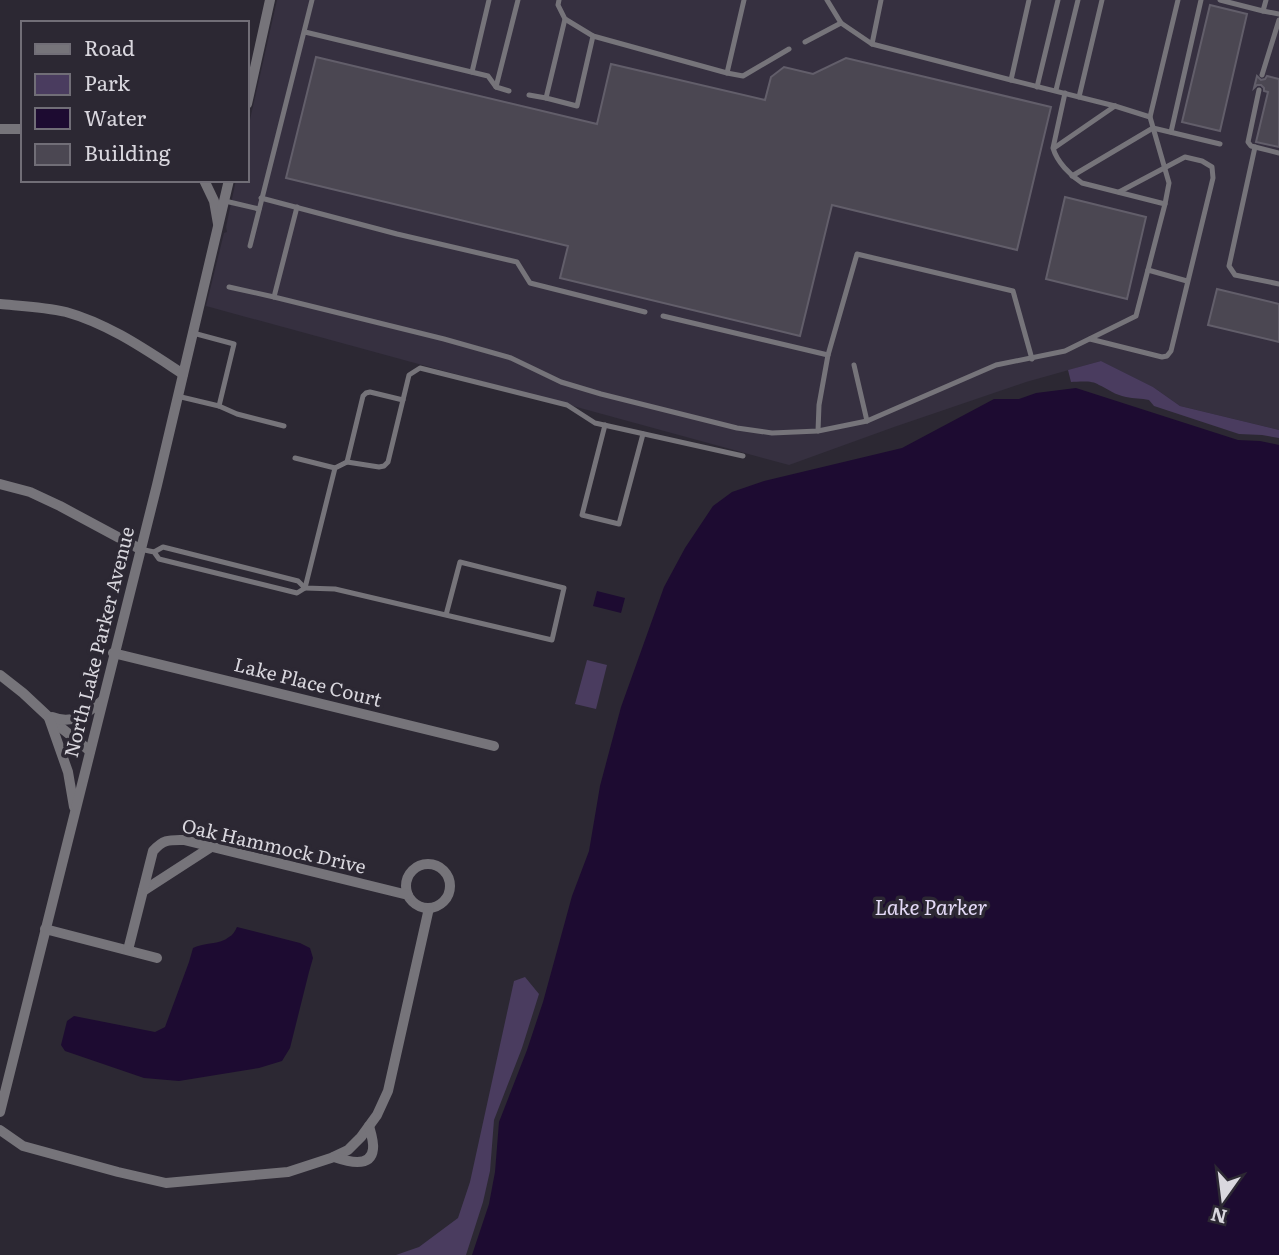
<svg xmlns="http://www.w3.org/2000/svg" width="1279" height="1255" viewBox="0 0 1279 1255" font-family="Literata,serif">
  <rect width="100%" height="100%" fill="#2c2833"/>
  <polygon fill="#363040" points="277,0 1279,0 1279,430 1180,406 1153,387 1101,361 1026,382 894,427 789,465 206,306 224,233 227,232 226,227 236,180 247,180 247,133"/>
  <g fill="#4a3c5f">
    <path d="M1101,361L1153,387L1180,406L1279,430V438L1262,435L1239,434L1154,406L1149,400C1141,398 1134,399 1126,397C1115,395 1108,389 1099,385C1092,380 1079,382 1071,382L1068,370Z"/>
    <polygon points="587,660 607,665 596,709 575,704"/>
    <polygon points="525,977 539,994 522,1048 494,1120 490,1171 483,1202 466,1255 396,1255 419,1247 458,1218 470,1182 514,981"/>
  </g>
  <g fill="#1d0b31">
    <polygon points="1076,388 1238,440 1260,441 1279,445 1279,1255 472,1255 489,1204 495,1172 499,1122 527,1050 543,1002 572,896 589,851 600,786 621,707 664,587 685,548 713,506 732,492 764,481 902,448 994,399 1019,399 1036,393"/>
    <polygon points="597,591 625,598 621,613 593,606"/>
    <path d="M237,927L300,943L310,948L313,958L309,972L290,1048L282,1061L259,1068L179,1081L144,1078L65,1051L61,1045L67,1021L74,1016L155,1032L165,1027L189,962L193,948C204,942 220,945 229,937C233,935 235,931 237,927Z"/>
  </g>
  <g fill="#4b4752" stroke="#625e6a" stroke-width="2">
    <polygon points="1210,5 1247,14 1220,131 1182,122"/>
    <polygon points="316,57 597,124 611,64 765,100 771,77 784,67 813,74 846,58 1051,107 1017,250 832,205 800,336 560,278 568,246 286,178"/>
    <polygon points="1257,76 1261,80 1265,79 1267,76 1279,79 1279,147 1256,142 1268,92 1264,91 1264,88 1261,85 1257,85 1254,88"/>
    <polygon points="1065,197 1146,217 1127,299 1046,279"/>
    <polygon points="1217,289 1279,304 1279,342 1208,325"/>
  </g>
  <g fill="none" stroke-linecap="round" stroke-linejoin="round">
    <g stroke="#76747a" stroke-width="5">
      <polyline points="559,0 558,5 565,19 593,36 727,73 743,76 789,49"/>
      <polyline points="827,0 841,23 872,44 1011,80"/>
      <polyline points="1029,0 1011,80 1115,106 1150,117 1178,0"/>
      <polyline points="1220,0 1263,11 1266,0"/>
      <polyline points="1263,11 1279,14"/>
      <polyline points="565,19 546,98 577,106 593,36"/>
      <polyline points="305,32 488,76 496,87 509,91"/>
      <polyline points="805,42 841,23"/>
      <polyline points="872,44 881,0"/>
      <polyline points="472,72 489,0"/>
      <polyline points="727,73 744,0"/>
      <polyline points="1262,75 1279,20"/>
      <polyline points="496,87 518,0"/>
      <polyline points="1037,87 1058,0"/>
      <polyline points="1056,90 1078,0"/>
      <polyline points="1259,90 1248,142 1251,146 1279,153"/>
      <path d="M1065,93L1053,148C1057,162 1070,175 1082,183L1165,204"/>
      <polyline points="529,95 546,98"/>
      <polyline points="1079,97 1102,0"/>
      <polyline points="1171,132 1201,0"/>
      <polyline points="1255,147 1229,266 1235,275 1279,284"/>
      <polyline points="1054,148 1115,106"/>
      <polyline points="1072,176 1153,128 1220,144"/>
      <polyline points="261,198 397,234 517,262 530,283 645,312"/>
      <polyline points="225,201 259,209"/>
      <polyline points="297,207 274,297 444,339 511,358 561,382 601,394 737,428 772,433 818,431 867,421 996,365 1065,351 1136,316 1165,204 1169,183 1150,117"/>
      <polyline points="250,246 312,0"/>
      <polyline points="1148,270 1187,281"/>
      <polyline points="229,287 274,297"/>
      <polyline points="663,316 828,355 819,405 818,431"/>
      <polyline points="1090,339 1162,357 1167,356 1171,351 1213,178 1212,167 1202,161 1185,157 1119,192"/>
      <polyline points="828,355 857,254 1013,291 1032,359"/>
      <polyline points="854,365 867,421"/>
      <polyline points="177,396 219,406 234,344 193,333"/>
      <polyline points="219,406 237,414 284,426"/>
      <polyline points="605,425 582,515 619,524 643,434"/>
      <polyline points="295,458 335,468"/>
      <polyline points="347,462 363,396 366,393 370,392 403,400"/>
      <polyline points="140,549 154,552 159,559 297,593 305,588 298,581 163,547 154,552"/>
      <polyline points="446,615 460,562 564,588 552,640 335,589 305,588 335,468 347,462 379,467 384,466 388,462 409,375 420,368 567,405 595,423 743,456"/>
    </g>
    <g stroke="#76747a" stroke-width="10">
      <polyline points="247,104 270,0"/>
      <polyline points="0,129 23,129"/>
      <polyline points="204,180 214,201 218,224"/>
      <path d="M0,304C22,306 45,307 66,312C109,324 146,350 183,374"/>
      <polyline points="0,484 30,492 60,506 140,549"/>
      <polyline points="113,653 494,746"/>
      <polyline points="0,675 23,693 54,722 90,751"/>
      <path d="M52,717C73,725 86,714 102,701"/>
      <polyline points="49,718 68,772 74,807"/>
      <circle cx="428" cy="886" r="22"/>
      <polyline points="143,891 211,847"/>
      <polyline points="45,929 157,958"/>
      <path d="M128,950L153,851C164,839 169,840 184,840L408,895"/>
      <polyline points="0,1112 157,485 229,180"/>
      <polyline points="0,1130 23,1146 118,1172 166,1183 288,1172 331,1158 348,1150 361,1137 377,1115 388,1091 429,908"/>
      <path d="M334,1157C346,1161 371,1169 373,1149C374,1142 371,1133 369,1126"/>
    </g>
  </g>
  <g text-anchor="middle" stroke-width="7" stroke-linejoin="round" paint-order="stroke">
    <g font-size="19" fill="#d9d7de" stroke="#2c2833">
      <text transform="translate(99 642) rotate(-76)" y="7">North Lake Parker Avenue</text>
      <text transform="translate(308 682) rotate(14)" y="7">Lake Place Court</text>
      <text transform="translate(274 846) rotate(13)" y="7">Oak Hammock Drive</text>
    </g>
    <g font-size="21" font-style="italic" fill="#e5dbf8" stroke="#2c2833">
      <text x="931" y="915">Lake Parker</text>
    </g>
  </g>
  <rect x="21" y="21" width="228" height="161" fill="#2c2833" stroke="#716e77" stroke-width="2"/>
  <rect x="35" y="44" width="35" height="10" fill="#76747a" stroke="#716e77" stroke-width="2"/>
  <text x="84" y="56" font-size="21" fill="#d9d7de">Road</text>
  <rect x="35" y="74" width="35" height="21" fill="#4a3c5f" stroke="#716e77" stroke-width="2"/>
  <text x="84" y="91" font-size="21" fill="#d9d7de">Park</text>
  <rect x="35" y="108" width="35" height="21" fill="#1d0b31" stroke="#716e77" stroke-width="2"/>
  <text x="84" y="126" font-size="21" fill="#d9d7de">Water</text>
  <rect x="35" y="144" width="35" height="21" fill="#4b4752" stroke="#716e77" stroke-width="2"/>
  <text x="84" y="161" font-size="21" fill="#d9d7de">Building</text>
  <g transform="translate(1223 1199) rotate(194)" stroke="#2c2833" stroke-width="5" paint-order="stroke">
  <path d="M0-5L12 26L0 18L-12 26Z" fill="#d9d7de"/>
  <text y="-10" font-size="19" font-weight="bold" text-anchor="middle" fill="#d9d7de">N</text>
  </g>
</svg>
